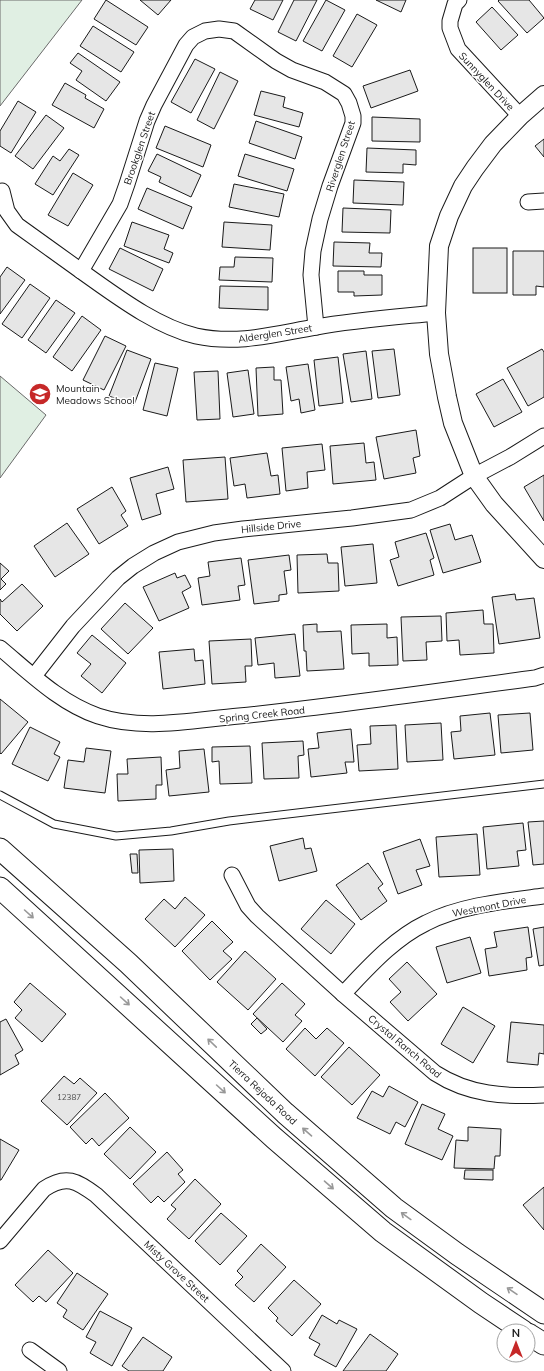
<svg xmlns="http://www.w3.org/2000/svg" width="544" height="1371" viewBox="0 0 544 1371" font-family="Mulish,sans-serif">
  <rect width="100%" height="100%" fill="#fff"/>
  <g fill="#e0efe3" stroke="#6a6a6a">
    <polygon points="0,0 82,0 0,106"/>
    <polygon points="0,376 46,415 0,478"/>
  </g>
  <g fill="#e6e6e6" stroke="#1a1a1a">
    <polygon points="106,0 148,27 136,45 94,19"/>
    <polygon points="140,0 171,0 158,15"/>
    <polygon points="255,0 283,0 273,20 250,9"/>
    <polygon points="294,0 317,0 296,41 278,32"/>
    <polygon points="326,0 345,10 322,51 303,41"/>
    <polygon points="376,0 406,0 401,12"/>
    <polygon points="499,0 529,0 544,18 527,33 498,1"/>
    <polygon points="492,7 518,35 501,50 476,22"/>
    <polygon points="357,14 377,25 352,67 333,56"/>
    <polygon points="93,26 134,52 121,72 80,46"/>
    <polygon points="78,53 120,82 106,101 76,80 82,71 70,63"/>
    <polygon points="195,59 215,69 191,113 171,102"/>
    <polygon points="410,70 418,91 371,108 363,86"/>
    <polygon points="220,72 238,81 214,129 197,120"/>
    <polygon points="65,83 86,95 85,98 104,109 94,128 52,105"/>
    <polygon points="261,91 285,97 283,107 303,113 299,127 254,115"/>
    <polygon points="18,101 36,112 11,153 0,146 0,131"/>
    <polygon points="46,115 64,128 33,169 15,156"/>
    <polygon points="372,117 420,119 420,142 372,141"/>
    <polygon points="256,121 302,137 295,159 249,143"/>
    <polygon points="165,126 211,145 203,167 156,148"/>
    <polygon points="544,139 544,157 535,146"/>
    <polygon points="367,148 416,150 416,165 403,164 403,173 366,172"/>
    <polygon points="69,149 79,155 53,195 35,184 53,156 60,161"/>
    <polygon points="157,154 201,175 191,197 159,182 161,177 148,171"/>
    <polygon points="245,154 294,169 287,191 238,176"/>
    <polygon points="73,173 93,185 68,226 48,215"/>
    <polygon points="354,180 404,182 403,205 353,203"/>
    <polygon points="234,184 284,194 279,217 229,207"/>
    <polygon points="147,188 192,207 183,229 138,209"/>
    <polygon points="343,208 391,210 390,233 342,232"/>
    <polygon points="132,222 169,235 164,249 173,253 169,263 124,246"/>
    <polygon points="224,222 272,225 270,250 222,247"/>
    <polygon points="334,242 370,243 369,253 382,253 381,267 333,266"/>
    <polygon points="120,248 163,269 153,291 109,269"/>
    <rect x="473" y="248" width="34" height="45"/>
    <polygon points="513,251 544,251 544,287 536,286 536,295 513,295"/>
    <polygon points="235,257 273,258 272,282 219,280 220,267 234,267"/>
    <polygon points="7,267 25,280 0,314 0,277"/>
    <polygon points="338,271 364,271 364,275 382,275 382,295 354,296 354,292 338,292"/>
    <polygon points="30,284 50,298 22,338 2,324"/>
    <polygon points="220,286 268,287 268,310 219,308"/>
    <polygon points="56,300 75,313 46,353 28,340"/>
    <polygon points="82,316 101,330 72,371 53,357"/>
    <polygon points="105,336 126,346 104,390 83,380"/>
    <polygon points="394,349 400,395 378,398 372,351"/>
    <polygon points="542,349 544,352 544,397 528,406 507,368"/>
    <polygon points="127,350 151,359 134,405 109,396"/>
    <polygon points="366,351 372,399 351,402 343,354"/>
    <polygon points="338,357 343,403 319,406 314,360"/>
    <polygon points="155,363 178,368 167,416 143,410"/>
    <polygon points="308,364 315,410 301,413 299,399 291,401 286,367"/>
    <polygon points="274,367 274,380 281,380 283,414 258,416 256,368"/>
    <polygon points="248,370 254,414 233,417 227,373"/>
    <polygon points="218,371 220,419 197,420 194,372"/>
    <polygon points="503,379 522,412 494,427 476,394"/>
    <polygon points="416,430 420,456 413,458 416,473 384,479 376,437"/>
    <polygon points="364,443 366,463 374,462 376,480 333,484 330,446"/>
    <polygon points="322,444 325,470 307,472 308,488 286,491 282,448"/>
    <polygon points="267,453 271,476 278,475 280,494 247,498 245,484 234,486 230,458"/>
    <polygon points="225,457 228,499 186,502 183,460"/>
    <polygon points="168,467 174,489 156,494 161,514 142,520 130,478"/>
    <polygon points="544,475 544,521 524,487"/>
    <polygon points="112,487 126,511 121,515 128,526 99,544 77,509"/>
    <polygon points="67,523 89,554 55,577 34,546"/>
    <polygon points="450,524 455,540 472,535 481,562 443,573 430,530"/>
    <polygon points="426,533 434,558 430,560 434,575 398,586 390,560 399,557 395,542"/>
    <polygon points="373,544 377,583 345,586 341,547"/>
    <polygon points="327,554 328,563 338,563 339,591 298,593 297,555"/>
    <polygon points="289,555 291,570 284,571 287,594 279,595 279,601 254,604 248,560"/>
    <polygon points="241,558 245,585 238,586 240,600 202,605 198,578 210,576 208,562"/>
    <polygon points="0,563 9,571 1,579 6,584 0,590"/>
    <polygon points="175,573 177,578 185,575 191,587 182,592 189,608 159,621 143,587"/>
    <polygon points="22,584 43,606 17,631 0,614 0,599 2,602"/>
    <polygon points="515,594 516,600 534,598 540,638 499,644 492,597"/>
    <polygon points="125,603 153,628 128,654 101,629"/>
    <polygon points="483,610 484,624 493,624 494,653 460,655 459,640 447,641 446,613"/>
    <polygon points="441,616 442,641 426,642 427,660 403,661 401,617"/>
    <polygon points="317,624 317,632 341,631 344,669 307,671 306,651 304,651 303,625"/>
    <polygon points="387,624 387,638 397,637 398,665 369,666 369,653 352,654 351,625"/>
    <polygon points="295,634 300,676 275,678 274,663 258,665 255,638"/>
    <polygon points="92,635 126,663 102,693 81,676 91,664 77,653"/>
    <polygon points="251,639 252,666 245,666 246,682 212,684 209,641"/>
    <polygon points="194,649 195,661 203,660 205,684 163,689 159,652"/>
    <polygon points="0,699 28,722 1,754 0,753"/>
    <polygon points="490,713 495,755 454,759 451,732 461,731 460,716"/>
    <polygon points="530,713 533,750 501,753 498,715"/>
    <polygon points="441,723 443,760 407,762 405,725"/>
    <polygon points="396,725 398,769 359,771 357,745 371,744 370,726"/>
    <polygon points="30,727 60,742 54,754 60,757 48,781 12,764"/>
    <polygon points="351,729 354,762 345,762 347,773 311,777 308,749 319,748 317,733"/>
    <polygon points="303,741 304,755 298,756 299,778 264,779 262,743"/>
    <polygon points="250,746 252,783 220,784 219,761 212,762 212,747"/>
    <polygon points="86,748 111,751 105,793 64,788 68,760 84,762"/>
    <polygon points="204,749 209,792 169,796 166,770 180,768 179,751"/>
    <polygon points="161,757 162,785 156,785 156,799 118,801 117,774 128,774 127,759"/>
    <polygon points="544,821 544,864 533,865 528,822"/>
    <polygon points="523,823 526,850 517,851 519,866 487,869 483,827"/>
    <polygon points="477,834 480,875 439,877 436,837"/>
    <polygon points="303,838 305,849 311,848 317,871 279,881 270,846"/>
    <polygon points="420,839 430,866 416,870 422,885 398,894 383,852"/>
    <polygon points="173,849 174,881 140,883 139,850"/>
    <polygon points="130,854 137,854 138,873 132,873"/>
    <polygon points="368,863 383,884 378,888 387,901 361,920 336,885"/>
    <polygon points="185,897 205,915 175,947 145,919 164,899 175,909"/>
    <polygon points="326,900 355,924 331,954 301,929"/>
    <polygon points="212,921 233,942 223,951 232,959 210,980 182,951"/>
    <polygon points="528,927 532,957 526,958 527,970 489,976 485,949 497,947 494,932"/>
    <polygon points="544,927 544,965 539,966 533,929"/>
    <polygon points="470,937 481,973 447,983 436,947"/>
    <polygon points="245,951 276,979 248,1010 217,982"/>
    <polygon points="407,962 437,994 408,1021 390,1002 401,992 389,979"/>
    <polygon points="30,983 66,1014 42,1042 15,1018 22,1010 14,1002"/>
    <polygon points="282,983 305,1004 295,1015 302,1021 283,1042 253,1014"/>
    <polygon points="463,1007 495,1026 473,1063 441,1044"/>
    <polygon points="257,1018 267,1029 261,1034 251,1024"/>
    <polygon points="6,1019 23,1050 15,1055 19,1064 0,1075 0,1022"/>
    <polygon points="511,1022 544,1025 544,1054 539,1053 538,1065 507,1062"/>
    <polygon points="305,1028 316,1039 327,1028 344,1043 315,1076 286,1049"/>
    <polygon points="349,1047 380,1075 352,1105 321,1077"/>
    <polygon points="64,1076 74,1084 80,1078 97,1093 67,1125 41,1101"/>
    <polygon points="389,1086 418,1102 405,1127 396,1122 390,1134 357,1118 372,1091 383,1097"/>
    <polygon points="105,1093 129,1118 99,1146 92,1138 86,1144 70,1127"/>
    <polygon points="422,1104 445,1114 438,1129 453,1136 442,1160 405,1144"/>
    <polygon points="130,1127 156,1152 130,1179 104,1154"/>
    <polygon points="468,1127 501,1129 500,1156 495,1156 494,1169 454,1168 456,1140 468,1141"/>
    <polygon points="0,1139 19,1150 1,1180 0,1180"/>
    <polygon points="167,1152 183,1170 178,1174 185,1182 164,1202 158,1196 151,1203 133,1184"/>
    <polygon points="465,1170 493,1170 493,1180 464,1179"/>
    <polygon points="195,1179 221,1204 189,1239 167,1219 176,1209 171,1205"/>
    <polygon points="544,1187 544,1230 523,1205"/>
    <polygon points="221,1213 247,1236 220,1265 195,1241"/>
    <polygon points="261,1244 286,1267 254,1302 235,1285 243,1277 237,1271"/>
    <polygon points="48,1250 73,1273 46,1302 39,1296 33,1302 15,1285"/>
    <polygon points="77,1273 108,1294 83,1330 63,1317 67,1310 57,1303"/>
    <polygon points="294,1280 321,1304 292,1336 276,1321 278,1318 268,1308"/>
    <polygon points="100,1311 132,1328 112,1366 90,1353 96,1342 86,1337"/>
    <polygon points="322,1315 337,1324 339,1320 357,1329 336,1367 314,1355 320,1344 309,1338"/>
    <polygon points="370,1334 398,1354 386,1371 343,1371"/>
    <polygon points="143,1337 172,1357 163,1371 129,1371 122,1366"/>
  </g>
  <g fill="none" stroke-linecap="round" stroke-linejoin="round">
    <g stroke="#1a1a1a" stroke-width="9">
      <polyline id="service" points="0,795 54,824 116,836 171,831 229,821 544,784"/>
    </g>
    <g stroke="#1a1a1a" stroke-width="17">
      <g id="minor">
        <polyline points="459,0 455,4 450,21 450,28 458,49 520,116"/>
        <path d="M2,191L7,211L17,225C41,242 64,259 88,276C119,298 158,327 196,336C238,345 275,334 316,327C355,320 396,317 436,313"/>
        <polyline points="528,202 544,201"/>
        <polyline points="81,271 120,204 127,184 147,121 154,105 186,45 193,37 205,31 219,29 234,31 276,61 292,70 325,82 344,94 349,103 353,116 353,123 330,186 320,219 313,251 311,275 316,327"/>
        <path d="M0,648C30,673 60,703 98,716C143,731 193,720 239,716C338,706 437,691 535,678L544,675"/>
        <polyline points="34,676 73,626 118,578 133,566 154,553 178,542 214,533 243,529 352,518 411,510 440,498 474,476 510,457 544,436"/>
        <path d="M232,875L248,906L257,916L343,994L435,1073C469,1095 505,1097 544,1095"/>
        <path d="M343,994C368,968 393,939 426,923C461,905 506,901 544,896"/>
        <path d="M0,1241L44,1189C66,1174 77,1181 96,1195L283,1371"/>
        <polyline points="30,1350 59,1371"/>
      </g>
    </g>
    <g stroke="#1a1a1a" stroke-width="20">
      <polyline id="tertiary" points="544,95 520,116 493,144 475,168 463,186 449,216 439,246 436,313 439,354 447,397 453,423 474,476 494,504 544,559"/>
    </g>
    <g stroke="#1a1a1a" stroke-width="23">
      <g id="secondary">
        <polyline points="0,849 128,963 285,1113 394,1208 457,1254 544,1313"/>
        <polyline points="0,888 274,1138 383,1232 481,1303 523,1331"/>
        <polyline points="528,1334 544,1344"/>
      </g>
    </g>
    <use href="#service" stroke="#fff" stroke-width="7"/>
    <use href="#minor" stroke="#fff" stroke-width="15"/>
    <use href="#tertiary" stroke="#fff" stroke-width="18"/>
    <use href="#secondary" stroke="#fff" stroke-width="21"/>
  </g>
  <defs><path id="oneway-shaft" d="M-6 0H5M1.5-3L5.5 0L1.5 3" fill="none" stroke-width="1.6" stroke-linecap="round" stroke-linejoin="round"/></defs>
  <g stroke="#989898">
    <use href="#oneway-shaft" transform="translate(29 914) rotate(42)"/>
    <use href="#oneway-shaft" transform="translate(125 1001) rotate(42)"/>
    <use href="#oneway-shaft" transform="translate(212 1043) rotate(-136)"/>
    <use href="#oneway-shaft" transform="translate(221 1089) rotate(42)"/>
    <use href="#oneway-shaft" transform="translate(307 1132) rotate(-139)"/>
    <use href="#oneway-shaft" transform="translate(329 1185) rotate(41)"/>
    <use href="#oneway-shaft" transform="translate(406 1216) rotate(-144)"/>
    <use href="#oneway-shaft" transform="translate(512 1291) rotate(-146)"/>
  </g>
  <defs>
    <g id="school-disc" transform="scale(1.15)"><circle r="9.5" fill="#c62828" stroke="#fff"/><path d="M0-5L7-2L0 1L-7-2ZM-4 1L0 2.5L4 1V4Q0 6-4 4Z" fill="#fff"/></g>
  </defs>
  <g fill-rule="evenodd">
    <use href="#school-disc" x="40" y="394"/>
  </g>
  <g text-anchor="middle" stroke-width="3" stroke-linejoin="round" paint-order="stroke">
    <g font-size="8" fill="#4d4d4d">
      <text x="69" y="1100">12387</text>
    </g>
    <g font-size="10" fill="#1a1a1a" stroke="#fff">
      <text transform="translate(487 81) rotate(47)" y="4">Sunnyglen Drive</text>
      <text transform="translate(139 148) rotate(-71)" y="4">Brookglen Street</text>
      <text transform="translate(340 156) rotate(-72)" y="4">Riverglen Street</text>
      <text transform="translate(275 333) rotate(-9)" y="4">Alderglen Street</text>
      <text transform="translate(271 526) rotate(-6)" y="4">Hillside Drive</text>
      <text transform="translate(262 714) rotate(-6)" y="4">Spring Creek Road</text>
      <text transform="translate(489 906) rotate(-11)" y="4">Westmont Drive</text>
      <text transform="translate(405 1046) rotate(40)" y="4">Crystal Ranch Road</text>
      <text transform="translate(263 1092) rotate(43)" y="4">Tierra Rejada Road</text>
      <text transform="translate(177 1271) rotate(43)" y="4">Misty Grove Street</text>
    </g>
    <g font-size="10" fill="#1a1a1a" stroke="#fff" text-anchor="start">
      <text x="56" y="392">Mountain<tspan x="56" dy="12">Meadows School</tspan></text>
    </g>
  </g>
  <g transform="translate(516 1343)"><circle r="19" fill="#ffffff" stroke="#a3a3a3"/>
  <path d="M0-3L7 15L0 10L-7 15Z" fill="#c62828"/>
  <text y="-6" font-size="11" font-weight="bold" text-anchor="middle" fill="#1a1a1a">N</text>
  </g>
</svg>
